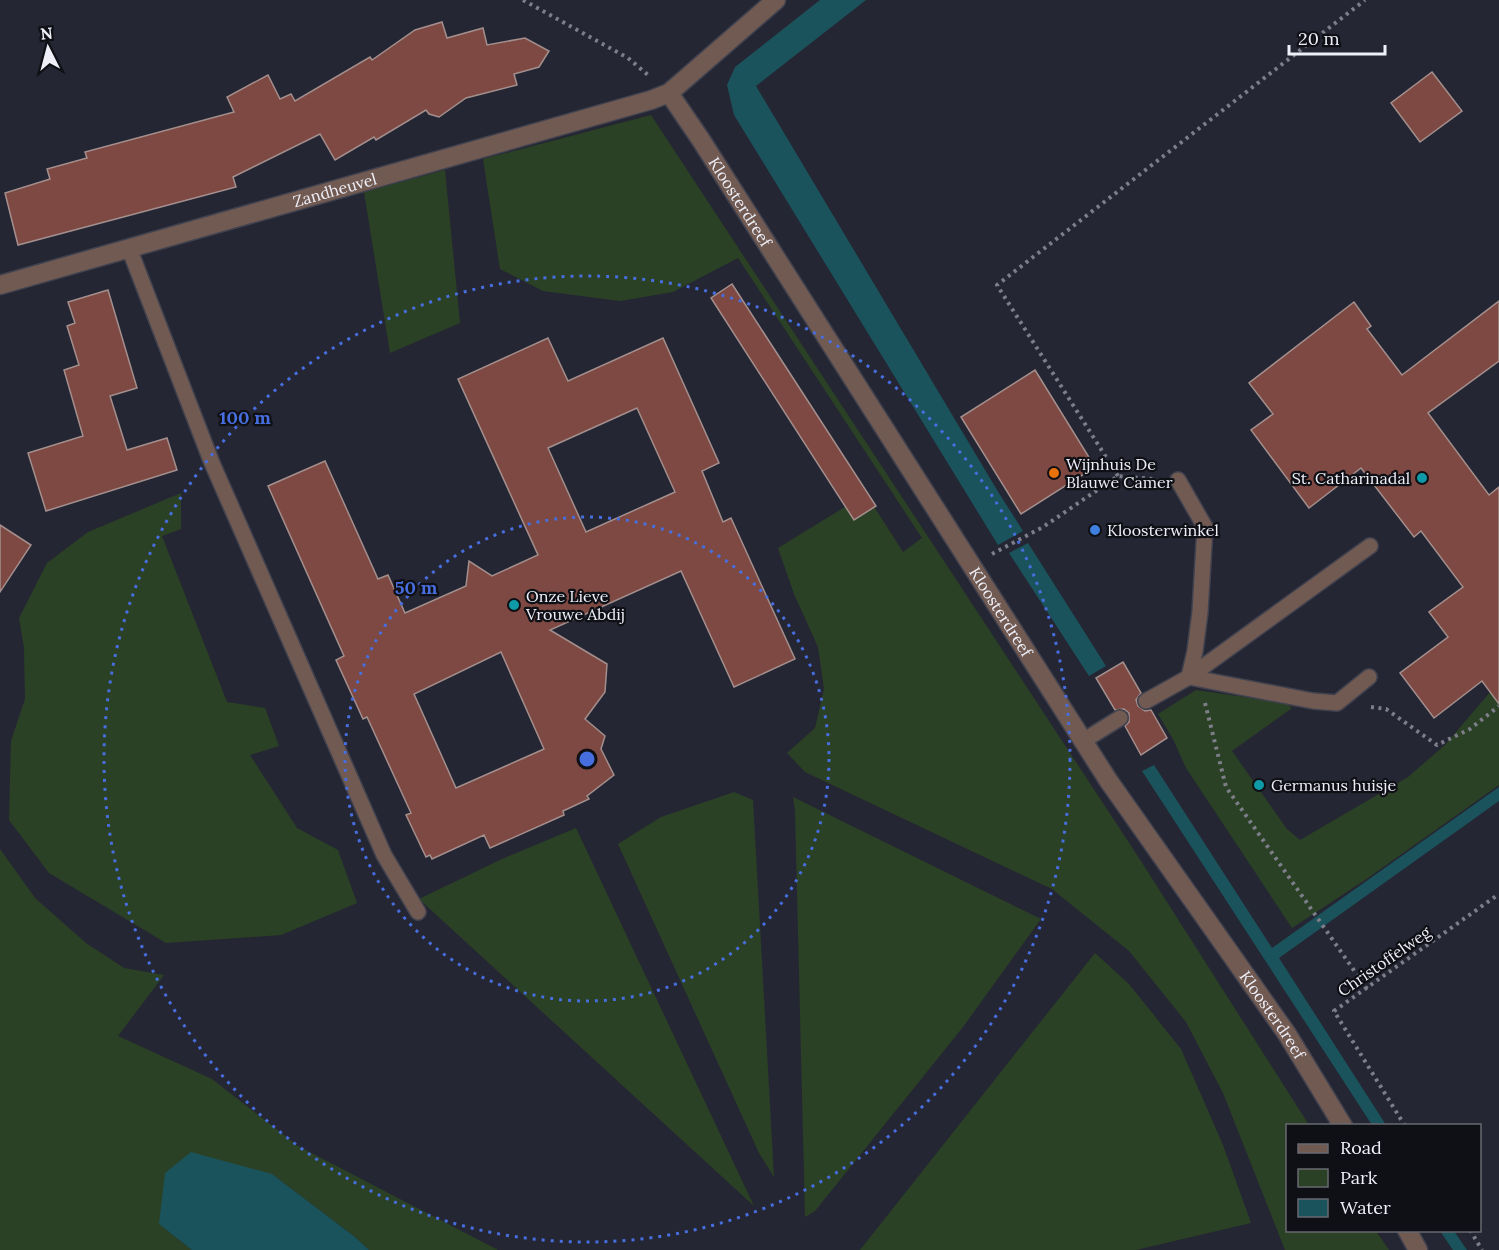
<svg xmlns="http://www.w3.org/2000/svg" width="1499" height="1250" viewBox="0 0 1499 1250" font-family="Lora,serif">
  <rect width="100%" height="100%" fill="#252633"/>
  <g fill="#2b4125">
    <polygon points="651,115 1139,858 1309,1125 1288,1126 1288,1230 1376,1231 1389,1250 1285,1250 1223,1093 1186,1022 1129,951 1052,889 805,772 787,753 815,728 824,689 818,647 794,594 778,548 866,494 903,552 922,538 738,258 673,292 620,301 543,291 500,269 483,159"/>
    <polygon points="445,170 460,323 390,353 364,192"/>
    <polygon points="181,493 181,529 162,536 227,702 265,708 279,746 250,755 297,828 338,850 357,903 281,935 166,943 49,873 9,820 11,741 25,699 24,648 19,618 47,563 88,532"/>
    <polygon points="1499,689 1499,785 1368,878 1292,928 1186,768 1173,739 1158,714 1196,690 1285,703 1292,708 1232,751 1287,829 1300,840 1408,777 1445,745 1491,691"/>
    <polygon points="734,792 753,800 774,1177 759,1153 618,844 661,817"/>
    <polygon points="793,797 1041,919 963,1027 815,1211 805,1217 795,810"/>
    <polygon points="576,828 754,1206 419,899 502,859"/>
    <polygon points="0,849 35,898 86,943 124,968 164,975 118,1036 212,1079 298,1146 498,1250 369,1250 355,1237 272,1174 159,1224 192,1250 0,1250"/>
    <polygon points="1095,953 1129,984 1181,1049 1223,1145 1251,1223 1136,1250 860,1250"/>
  </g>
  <g fill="#1b535c">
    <polygon points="820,0 866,0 756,86 997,490 1023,531 998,545 734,115 727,85 735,67"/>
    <polygon points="1028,543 1106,666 1089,676 1009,553"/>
    <polygon points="1154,765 1272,948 1499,787 1499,801 1279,958 1386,1125 1372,1125 1142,771"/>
    <polygon points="191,1152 272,1174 355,1237 369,1250 192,1250 159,1224 165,1173"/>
    <polygon points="1440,1231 1454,1231 1467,1250 1453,1250"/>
  </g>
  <g fill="#7e4943" stroke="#a38f8d" stroke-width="1.5" fill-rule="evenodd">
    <polygon points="442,22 447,38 483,28 487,45 525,38 549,51 539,67 514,74 517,85 466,98 439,117 429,114 426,110 376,140 374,137 335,160 320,134 233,177 236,187 18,245 5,193 50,179 47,169 87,158 85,152 234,112 227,97 268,75 280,99 291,94 295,101 370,57 372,60 415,30"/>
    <polygon points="1432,72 1462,111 1420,142 1391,103"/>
    <polygon points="732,284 876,506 854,520 711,298"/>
    <polygon points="108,290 137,388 110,396 127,450 167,438 177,470 46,511 28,453 83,436 64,370 79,365 67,326 75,323 68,302"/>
    <polygon points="1499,301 1499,361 1428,413 1489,495 1499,487 1499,704 1482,681 1434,718 1400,673 1448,637 1429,612 1463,587 1421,531 1414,537 1361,468 1309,508 1251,430 1273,414 1249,383 1354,302 1371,326 1367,329 1402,375"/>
    <path d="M548,338L568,381L663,338L719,463L702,471L723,522L731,518L795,659L734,687L681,571L550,630L607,664L605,692L585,719L605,736L601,749L614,775L587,796L589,799L563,811L564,815L490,848L484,835L432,859L430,855L426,857L406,815L411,813L367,717L363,719L336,660L344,656L268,486L325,461L378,579L388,575L405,613L466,586L469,561L492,576L538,555L458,379ZM637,408L675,492L586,532L548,448ZM501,652L544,749L456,788L414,694Z"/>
    <polygon points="1035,370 1095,467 1021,514 961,417"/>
    <polygon points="0,525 31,545 0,592"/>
    <polygon points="1123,662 1141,693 1136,700 1138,706 1145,711 1151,710 1167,738 1141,755 1125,726 1129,722 1129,713 1124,709 1115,710 1096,678"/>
  </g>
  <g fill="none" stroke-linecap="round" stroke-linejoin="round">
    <g stroke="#41424f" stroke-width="18">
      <g id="lane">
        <polyline points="129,248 212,463 384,855 418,912"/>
        <polyline points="1178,480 1205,527 1200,612 1195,651 1189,677"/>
        <polyline points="1189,677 1313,701 1337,703 1369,677"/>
        <polyline points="1146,701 1189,677 1370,546"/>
        <polyline points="1083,741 1120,718"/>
      </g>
    </g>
    <g stroke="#41424f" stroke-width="21">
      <g id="street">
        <path id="s1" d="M669,93L701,140L1108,780L1287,1034L1343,1126"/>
        <path id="s2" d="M0,285L651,100L669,93L776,0"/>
        <polyline points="1407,1230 1418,1250"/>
      </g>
    </g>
    <g stroke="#7d7e89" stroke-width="4" stroke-dasharray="3 4.5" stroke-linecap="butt">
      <polyline points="523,0 628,58 648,75"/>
      <polyline points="1118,476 997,285 1365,0"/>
      <polyline points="992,554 1043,527 1118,476 1154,479"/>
      <polyline points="1205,703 1226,787 1367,989"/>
      <polyline points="1371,707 1386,709 1437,745 1470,729 1499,706"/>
      <polyline points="1405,1126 1334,1011 1499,894"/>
      <polyline points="1470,1230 1482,1250"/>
    </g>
    <use href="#lane" stroke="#715a52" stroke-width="15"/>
    <use href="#street" stroke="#715a52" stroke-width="18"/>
  </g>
  <g fill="none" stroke="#476ede" stroke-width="3" stroke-dasharray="3 6">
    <circle cx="587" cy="759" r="242"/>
    <circle cx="587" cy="759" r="483"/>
  </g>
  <circle fill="#e8710a" stroke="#0f1015" stroke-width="2" cx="1054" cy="473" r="6"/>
  <g fill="#0f9aa8" stroke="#0f1015" stroke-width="2">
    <circle cx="1422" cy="478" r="6"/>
    <circle cx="514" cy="605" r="6"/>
    <circle cx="1259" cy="785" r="6"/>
  </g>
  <circle fill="#3f7fe0" stroke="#0f1015" stroke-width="2" cx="1095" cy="530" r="6"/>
  <g text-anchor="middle" stroke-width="4.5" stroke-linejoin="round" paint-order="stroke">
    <g font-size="16" fill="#eeeff8" stroke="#0f1015">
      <text dy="6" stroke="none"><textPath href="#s2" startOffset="348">Zandheuvel</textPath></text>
      <text dy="6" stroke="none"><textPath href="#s1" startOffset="130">Kloosterdreef</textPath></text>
      <text dy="6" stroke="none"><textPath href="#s1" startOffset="616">Kloosterdreef</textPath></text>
      <text transform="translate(1384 961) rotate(-35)" y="6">Christoffelweg</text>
      <text dy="6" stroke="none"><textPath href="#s1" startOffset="1102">Kloosterdreef</textPath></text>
    </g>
    <g font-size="16" fill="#eeeff8" stroke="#0f1015" text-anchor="start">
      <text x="1066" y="470">Wijnhuis De<tspan x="1066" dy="18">Blauwe Camer</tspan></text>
      <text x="1410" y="484" text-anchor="end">St. Catharinadal</text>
      <text x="1107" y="536">Kloosterwinkel</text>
      <text x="526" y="602">Onze Lieve<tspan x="526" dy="18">Vrouwe Abdij</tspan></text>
      <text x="1271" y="791">Germanus huisje</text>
    </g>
  </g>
  <circle cx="587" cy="759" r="9" fill="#476ede" stroke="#0f1015" stroke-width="3"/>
  <g font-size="18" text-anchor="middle" font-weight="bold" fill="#476ede" stroke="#0f1015" stroke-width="4.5" stroke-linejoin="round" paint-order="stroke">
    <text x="245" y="424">100 m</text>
    <text x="416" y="594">50 m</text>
  </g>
  <rect x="1286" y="1124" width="195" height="108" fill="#0f1015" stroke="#686970" stroke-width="1.5"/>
  <rect x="1298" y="1144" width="30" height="9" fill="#715a52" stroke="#686970" stroke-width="1.5"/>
  <text x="1340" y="1154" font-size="18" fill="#eeeff8">Road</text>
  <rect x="1298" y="1169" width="30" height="18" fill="#2b4125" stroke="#686970" stroke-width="1.5"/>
  <text x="1340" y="1184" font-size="18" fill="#eeeff8">Park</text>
  <rect x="1298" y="1199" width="30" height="18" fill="#1b535c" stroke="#686970" stroke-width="1.5"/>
  <text x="1340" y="1214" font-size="18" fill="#eeeff8">Water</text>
  <g transform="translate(48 48) rotate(354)" stroke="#0f1015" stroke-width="4.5" paint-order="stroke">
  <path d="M0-4.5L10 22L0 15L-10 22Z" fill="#eeeff8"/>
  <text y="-9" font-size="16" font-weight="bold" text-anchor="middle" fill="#eeeff8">N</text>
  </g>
  <path d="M1289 45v9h96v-9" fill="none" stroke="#eeeff8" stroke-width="3"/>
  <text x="1298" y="45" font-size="18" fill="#eeeff8" stroke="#0f1015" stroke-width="4.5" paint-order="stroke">20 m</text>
</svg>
